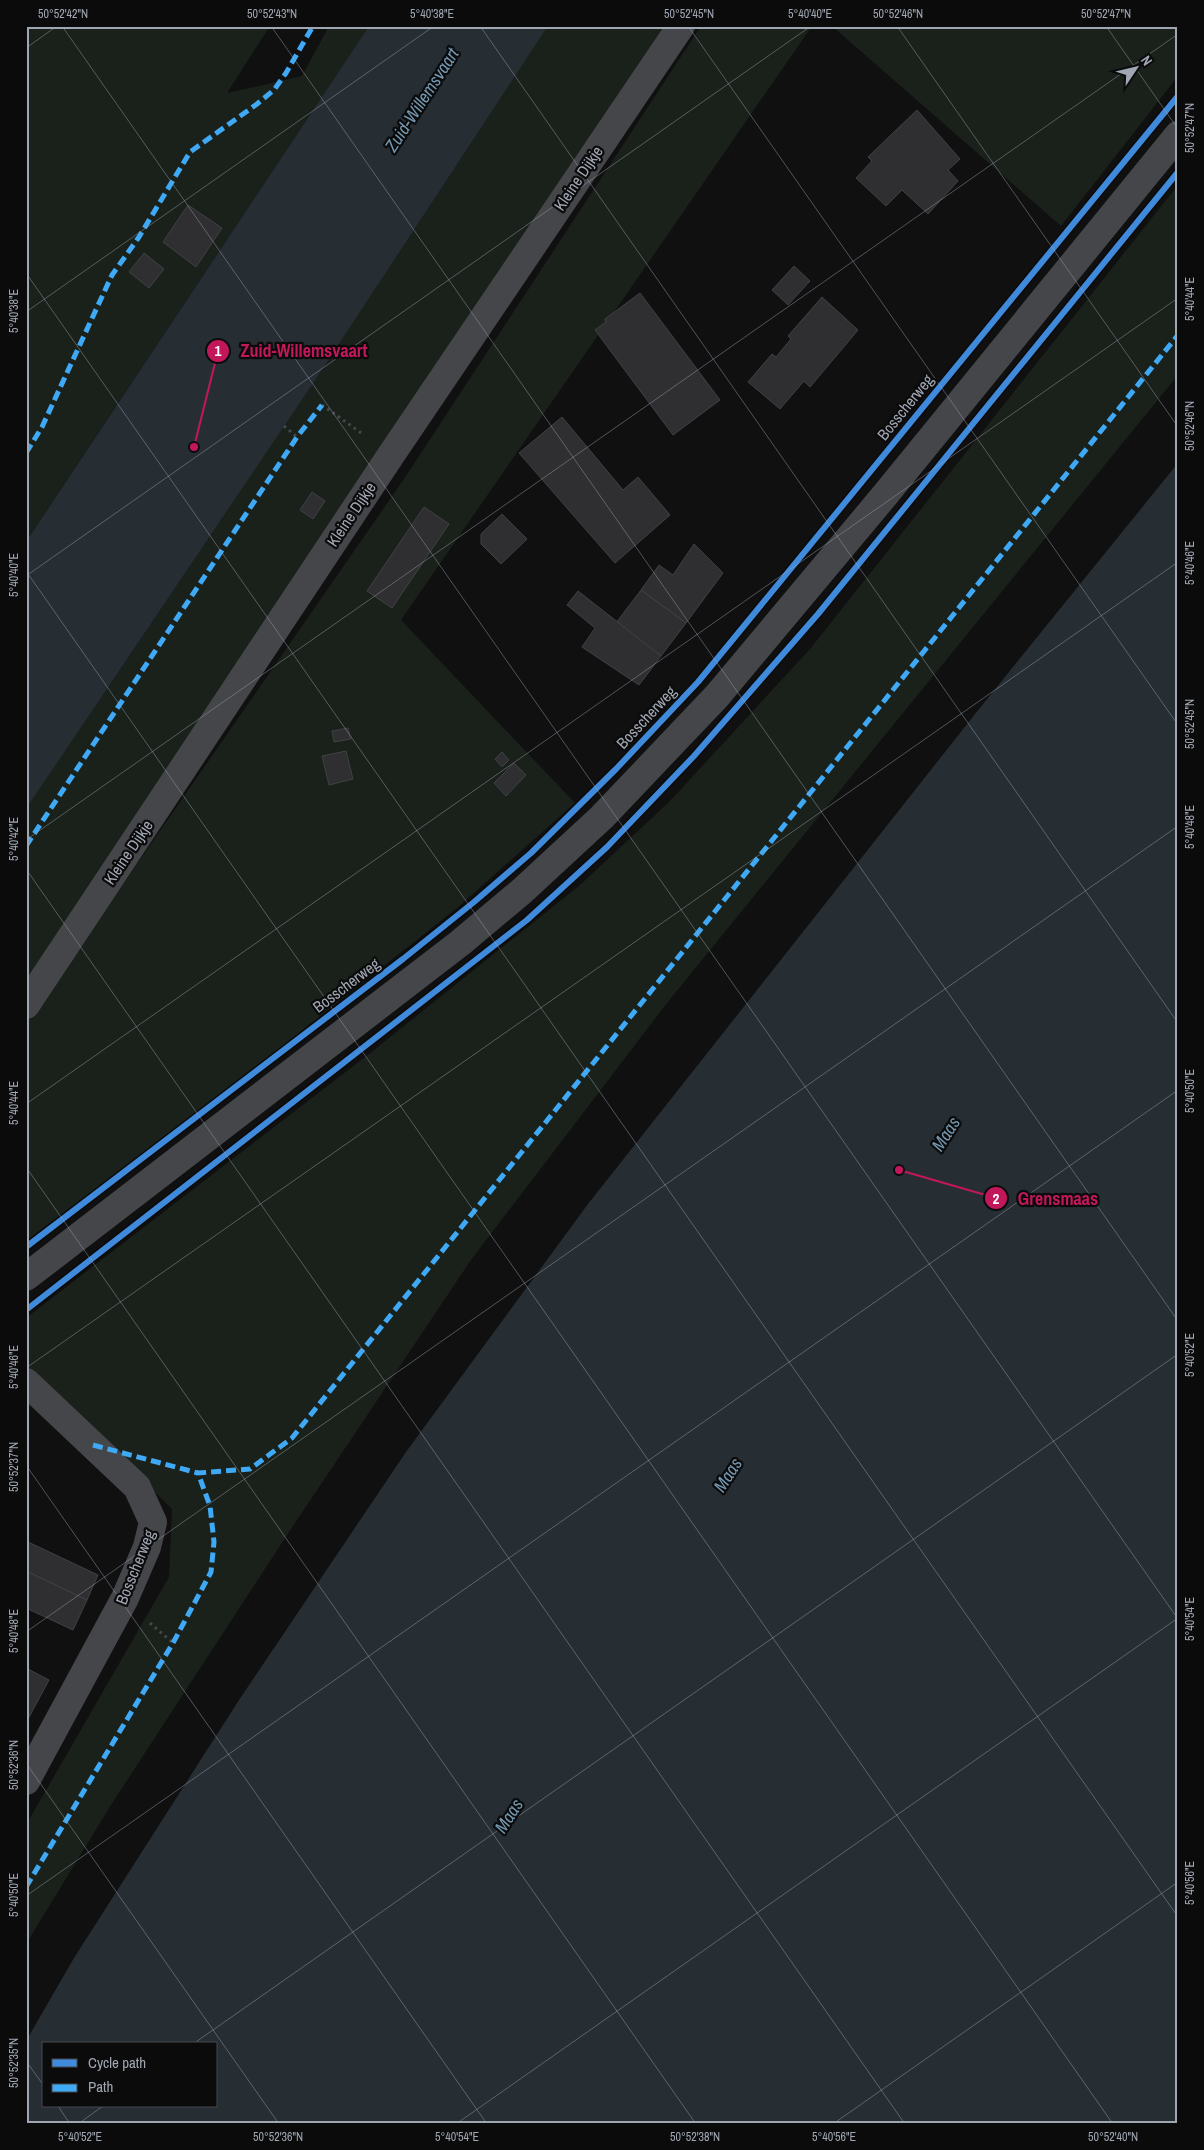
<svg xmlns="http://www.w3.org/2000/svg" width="1204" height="2150" viewBox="0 0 1204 2150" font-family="'Archivo Narrow',sans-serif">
  <rect width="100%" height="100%" fill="#101011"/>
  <g fill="#1a211b">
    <polygon points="26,26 270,26 227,93 302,76 329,26 369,26 26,542"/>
    <polygon points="548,26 664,26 26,995 26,809 316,379"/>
    <polygon points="701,26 812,26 401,620 575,803 457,908 218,1097 26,1241 26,1024 404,479"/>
    <polygon points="832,26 1178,26 1178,76 1061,226"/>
    <polygon points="1178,185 1178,375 667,1003 471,1260 289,1532 111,1805 26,1944 26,1825 169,1577 172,1509 26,1367 26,1318 369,1054 580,885 670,801 810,649"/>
  </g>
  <g fill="#262e34" fill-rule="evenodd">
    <polygon points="369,26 548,26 316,379 26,809 26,542"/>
    <path d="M1178,463V2124H26V2041L74,1958L239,1700L406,1452L588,1204L979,709ZM44,2044H216V2106H44Z"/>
  </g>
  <g fill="#2f2f31" stroke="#3f4145">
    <polygon points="917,110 960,159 948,170 958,181 928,214 902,190 886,206 856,178 872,161 868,157"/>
    <polygon points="188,205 222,228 196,267 163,242"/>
    <polygon points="144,253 164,269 149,288 129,272"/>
    <polygon points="794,266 810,281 788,305 772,290"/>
    <polygon points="640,293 720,400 673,435 595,330 606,322 605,319"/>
    <polygon points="822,297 858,330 810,387 804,381 780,409 748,382 772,354 776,357 791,339 788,336"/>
    <polygon points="562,417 623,490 638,477 670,515 615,563 519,453"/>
    <polygon points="312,492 325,501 313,519 300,510"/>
    <polygon points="424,507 449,524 392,608 367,591"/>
    <polygon points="502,514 527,539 501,564 481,544 481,534"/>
    <polygon points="694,544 723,573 686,623 641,590 659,565 673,575"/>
    <polygon points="641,590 686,623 661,656 616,623"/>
    <polygon points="578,591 661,656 639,685 582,647 595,628 567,605"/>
    <polygon points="348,728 351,739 334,742 332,731"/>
    <polygon points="346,751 353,779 329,785 322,756"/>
    <polygon points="502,752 509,760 502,767 495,759"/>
    <polygon points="514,763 526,775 506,796 494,783"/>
    <polygon points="26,1541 98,1575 87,1600 26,1571"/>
    <polygon points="26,1571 87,1600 73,1630 26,1608"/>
    <polygon points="26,1668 49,1680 28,1719 26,1717"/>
  </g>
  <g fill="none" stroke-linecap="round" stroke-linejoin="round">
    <g stroke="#46484c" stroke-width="3" stroke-dasharray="2.5 4" stroke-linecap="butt">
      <polyline points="322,405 364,435"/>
      <polyline points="284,426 297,437"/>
      <polyline points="150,1623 173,1643"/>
    </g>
    <g stroke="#45464a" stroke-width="28">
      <polyline points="26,1005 391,455 681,26"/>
      <polyline points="26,1277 460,943 522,891 602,817 717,696 885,495 1178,135"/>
      <polyline points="26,1382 137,1487 153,1522 147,1547 125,1598 26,1781"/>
    </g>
    <g stroke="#3fa9f5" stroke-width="5" stroke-dasharray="10 5" stroke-linecap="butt">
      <polyline points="26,453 42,427 112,275 139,237 190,152 257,104 274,90 286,73 313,26"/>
      <polyline points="26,846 297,437 322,405"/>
      <polyline points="93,1445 198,1473"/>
      <polyline points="26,1887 173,1643 211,1572 214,1542 210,1506 198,1473 250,1469 292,1438 1178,335"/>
    </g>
    <g stroke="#0b0b0c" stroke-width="9">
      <g id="cycleway">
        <polyline points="26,1247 403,959 474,902 531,853 616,769 698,682 1178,96"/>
        <polyline points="26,1310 527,920 607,847 694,756 818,614 1178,172"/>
      </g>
    </g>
    <use href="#cycleway" stroke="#408adc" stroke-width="6"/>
  </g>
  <path fill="none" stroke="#a0a7b3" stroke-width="1" stroke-opacity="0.45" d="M62,26L1178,1619M271,26L1178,1321M480,26L1178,1023M688,26L1178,725M897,26L1178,427M1106,26L1178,129M26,48L57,26M26,273L1178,1917M26,312L434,26M26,571L1113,2124M26,576L811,26M26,840L1178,34M26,869L905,2124M26,1104L1178,298M26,1167L696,2124M26,1368L1178,562M26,1465L487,2124M26,1632L1178,826M26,1763L279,2124M26,1896L1178,1090M193,2044L1178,1354M26,2061L44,2086M58,2106L70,2124M78,2124L103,2106M456,2124L1178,1618M833,2124L1178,1882"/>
  <g text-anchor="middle" stroke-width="4.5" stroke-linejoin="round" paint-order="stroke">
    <g font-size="16" fill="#a0a7b3" stroke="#0b0b0c">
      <text transform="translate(578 178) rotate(-56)" y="6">Kleine Dijkje</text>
      <text transform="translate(905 407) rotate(-51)" y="6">Bosscherweg</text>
      <text transform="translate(351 514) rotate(-56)" y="6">Kleine Dijkje</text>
      <text transform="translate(646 717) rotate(-47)" y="6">Bosscherweg</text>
      <text transform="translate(128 852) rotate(-56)" y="6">Kleine Dijkje</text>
      <text transform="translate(346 985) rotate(-37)" y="6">Bosscherweg</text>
      <text transform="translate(135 1567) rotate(-68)" y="6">Bosscherweg</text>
    </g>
    <g font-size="18" font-style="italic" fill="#7498b1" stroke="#0b0b0c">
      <text transform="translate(422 100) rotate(-57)" y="6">Zuid-Willemsvaart</text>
      <text transform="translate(946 1134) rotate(-57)" y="6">Maas</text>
      <text transform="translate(728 1475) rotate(-57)" y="6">Maas</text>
      <text transform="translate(509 1816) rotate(-57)" y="6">Maas</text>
    </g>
  </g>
  <path fill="none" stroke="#c2185b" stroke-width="2" d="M194 447L218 351M899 1170L996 1198"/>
  <g fill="#c2185b" stroke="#0b0b0c" stroke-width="2">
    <circle cx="194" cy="447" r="5"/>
    <circle cx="899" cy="1170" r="5"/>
    <circle cx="218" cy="351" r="12"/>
    <circle cx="996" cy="1198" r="12"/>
  </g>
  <g font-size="15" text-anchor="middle" font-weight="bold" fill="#fff">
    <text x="218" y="356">1</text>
    <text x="996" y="1204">2</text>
  </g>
  <g font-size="18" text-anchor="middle" font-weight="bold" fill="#c2185b" stroke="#0b0b0c" stroke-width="4.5" stroke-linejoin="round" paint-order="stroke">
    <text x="304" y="357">Zuid-Willemsvaart</text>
    <text x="1058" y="1205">Grensmaas</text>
  </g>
  <rect width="1204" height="2150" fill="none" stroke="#0b0b0c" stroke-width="55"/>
  <rect x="42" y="2042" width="175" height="65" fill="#0b0b0c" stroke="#47494f"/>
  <rect x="52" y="2059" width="25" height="8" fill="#408adc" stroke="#47494f"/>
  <text x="88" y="2068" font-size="15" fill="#a0a7b3">Cycle path</text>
  <rect x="52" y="2084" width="25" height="8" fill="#3fa9f5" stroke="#47494f"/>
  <text x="88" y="2092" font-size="15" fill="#a0a7b3">Path</text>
  <g transform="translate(1136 68) rotate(55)" stroke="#0b0b0c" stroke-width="4" paint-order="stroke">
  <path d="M0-4L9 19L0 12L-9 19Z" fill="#a0a7b3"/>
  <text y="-8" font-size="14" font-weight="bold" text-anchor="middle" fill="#a0a7b3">N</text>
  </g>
  <rect x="28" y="28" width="1148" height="2094" fill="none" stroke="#a0a7b3" stroke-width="2"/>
  <g font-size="12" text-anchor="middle" fill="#a0a7b3">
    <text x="63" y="18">50°52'42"N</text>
    <text x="272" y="18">50°52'43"N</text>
    <text x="432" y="18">5°40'38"E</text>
    <text x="689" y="18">50°52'45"N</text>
    <text x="810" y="18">5°40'40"E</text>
    <text x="898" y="18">50°52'46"N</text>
    <text x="1106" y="18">50°52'47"N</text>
    <text transform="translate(1190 128) rotate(-90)" y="4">50°52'47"N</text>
    <text transform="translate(1190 299) rotate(-90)" y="4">5°40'44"E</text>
    <text transform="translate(14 311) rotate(-90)" y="4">5°40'38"E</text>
    <text transform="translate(1190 426) rotate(-90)" y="4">50°52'46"N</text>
    <text transform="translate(1190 563) rotate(-90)" y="4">5°40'46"E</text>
    <text transform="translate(14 575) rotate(-90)" y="4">5°40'40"E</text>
    <text transform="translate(1190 724) rotate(-90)" y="4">50°52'45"N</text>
    <text transform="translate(1190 827) rotate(-90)" y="4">5°40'48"E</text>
    <text transform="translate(14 839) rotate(-90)" y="4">5°40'42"E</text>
    <text transform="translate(1190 1091) rotate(-90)" y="4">5°40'50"E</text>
    <text transform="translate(14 1103) rotate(-90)" y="4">5°40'44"E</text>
    <text transform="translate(1190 1355) rotate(-90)" y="4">5°40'52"E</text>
    <text transform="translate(14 1367) rotate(-90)" y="4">5°40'46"E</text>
    <text transform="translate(14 1467) rotate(-90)" y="4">50°52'37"N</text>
    <text transform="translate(1190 1619) rotate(-90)" y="4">5°40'54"E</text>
    <text transform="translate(14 1631) rotate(-90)" y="4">5°40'48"E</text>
    <text transform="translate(14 1765) rotate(-90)" y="4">50°52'36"N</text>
    <text transform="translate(1190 1883) rotate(-90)" y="4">5°40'56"E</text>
    <text transform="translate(14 1895) rotate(-90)" y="4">5°40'50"E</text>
    <text transform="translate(14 2063) rotate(-90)" y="4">50°52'35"N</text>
    <text x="80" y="2141">5°40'52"E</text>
    <text x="278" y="2141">50°52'36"N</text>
    <text x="457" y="2141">5°40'54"E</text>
    <text x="695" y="2141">50°52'38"N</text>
    <text x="834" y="2141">5°40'56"E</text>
    <text x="1113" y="2141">50°52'40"N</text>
  </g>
</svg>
